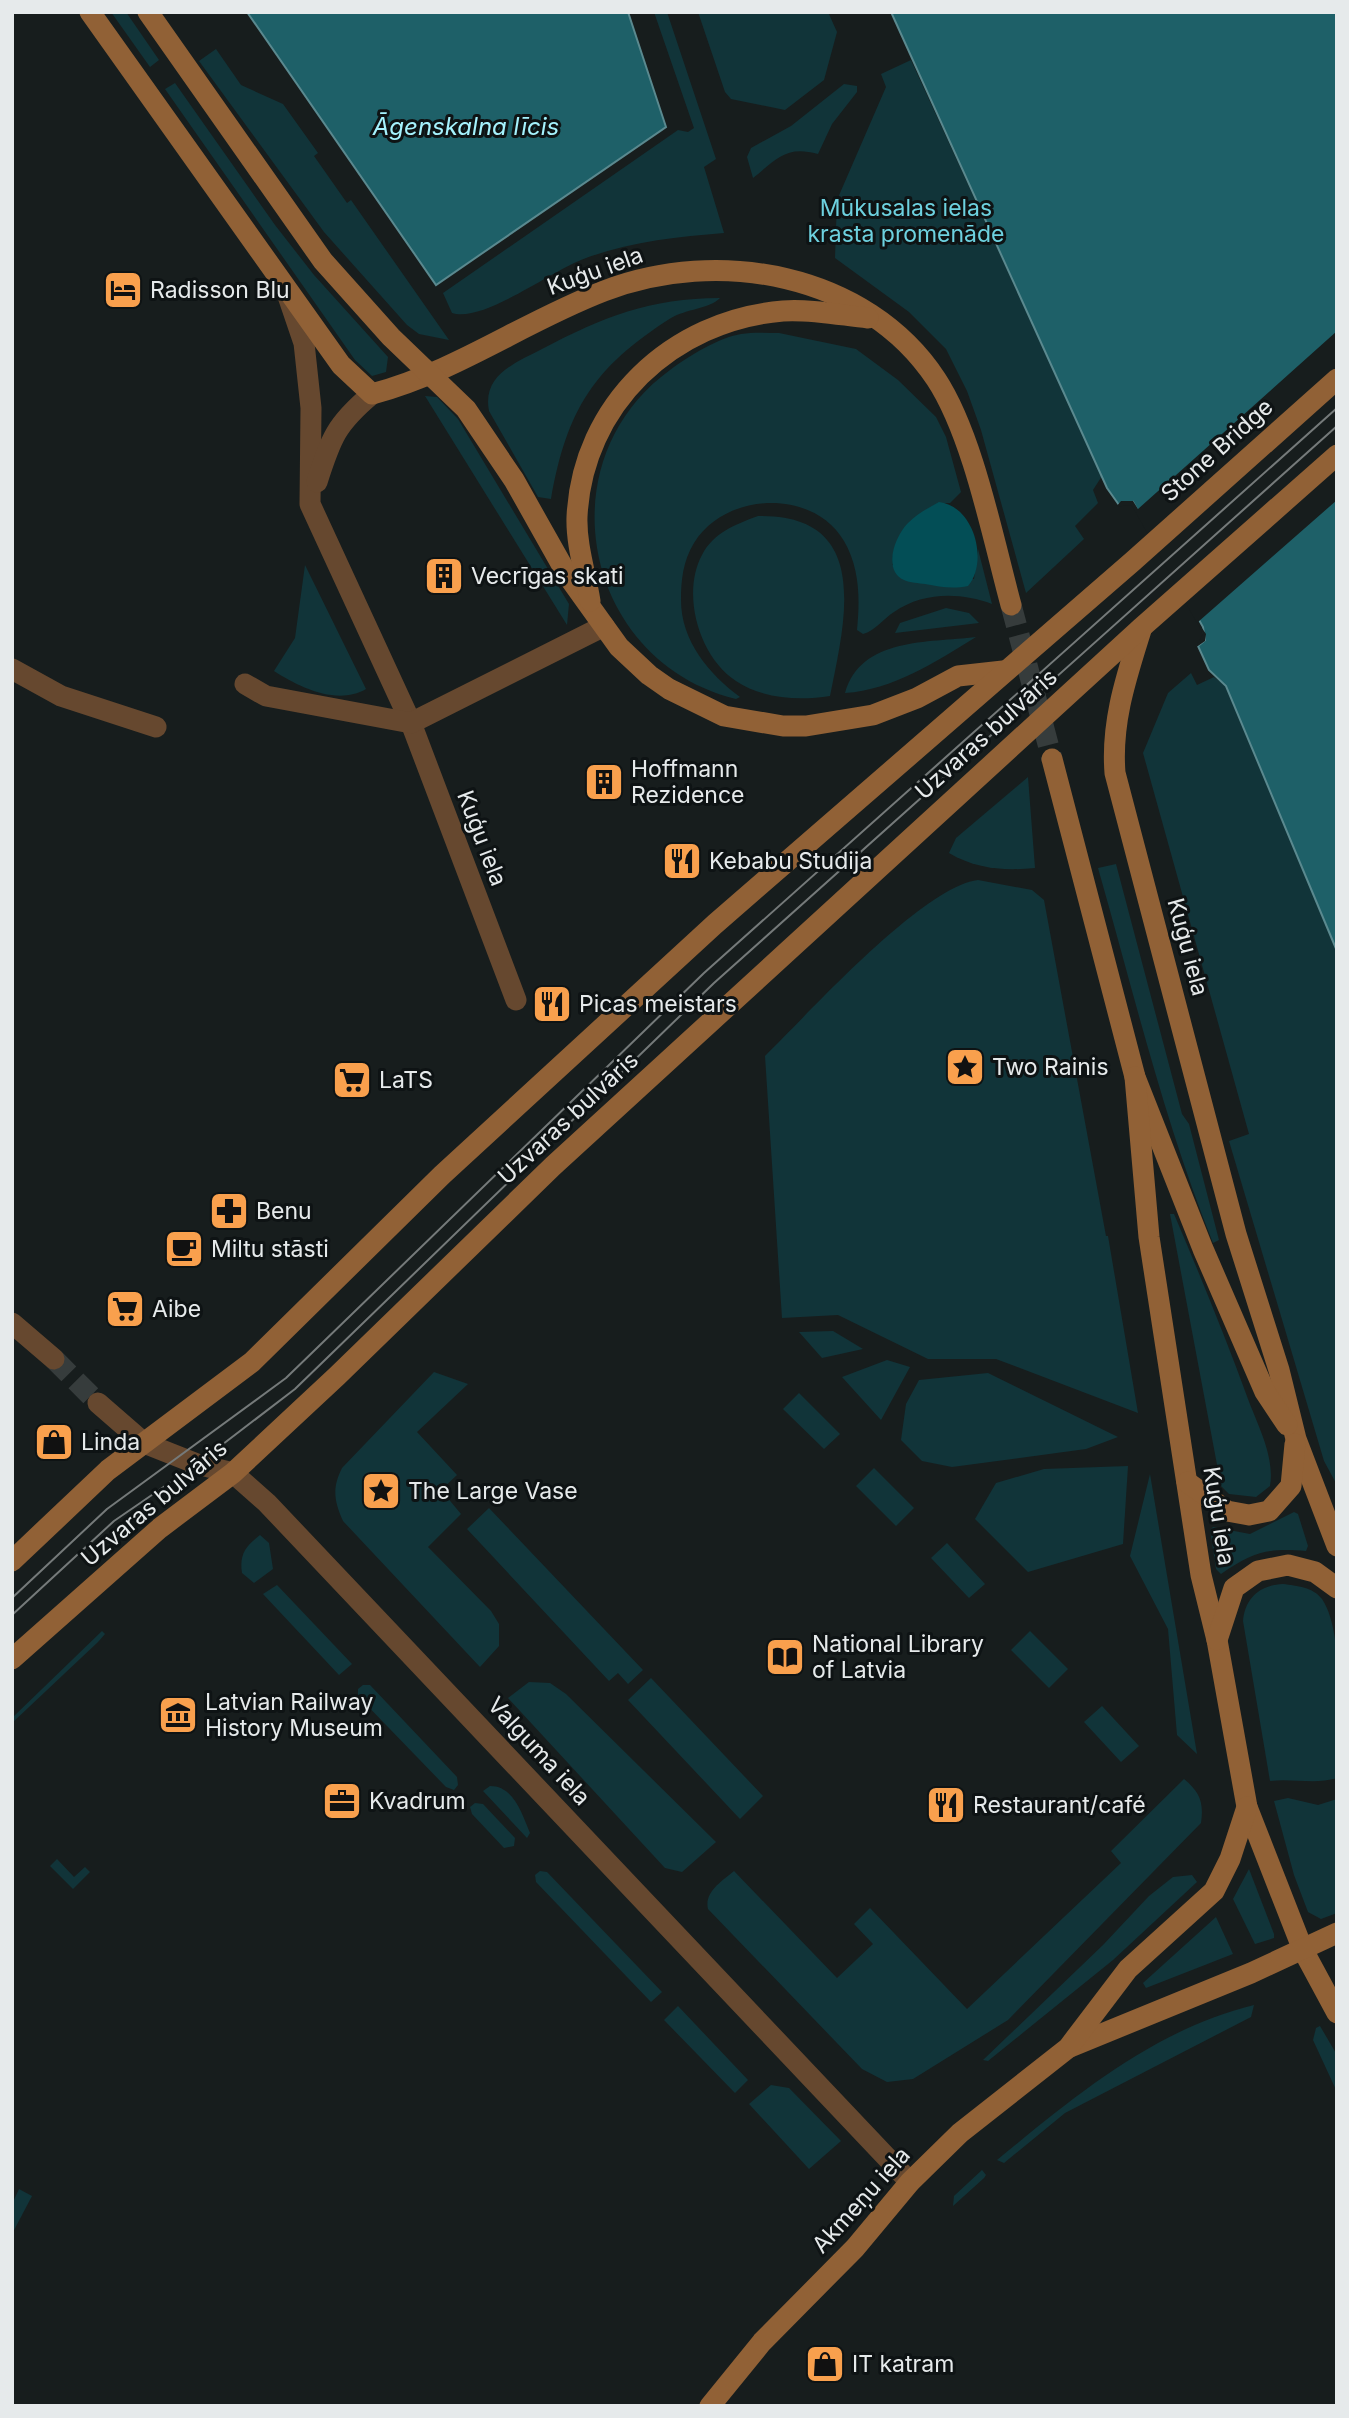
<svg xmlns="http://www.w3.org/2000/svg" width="1349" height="2418" viewBox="0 0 1349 2418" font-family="Inter,sans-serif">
  <rect width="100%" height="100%" fill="#171d1d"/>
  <g fill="#113439">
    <polygon points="111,12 126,12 159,60 150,67"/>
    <path d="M654,12H667L716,159L704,167L724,233C676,237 626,242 581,260C550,272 482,323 452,313L443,293L678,130L688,132L694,128Z"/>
    <polygon points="698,12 828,12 837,32 824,80 785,110 731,99 725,92"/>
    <polygon points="216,49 241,85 283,104 318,153 314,156 347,203 351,200 449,340 419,334 407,325 324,232 199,61"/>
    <polygon points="911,60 1102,476 1093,490 1098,503 1075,526 1084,539 1026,593 981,430 967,391 946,349 909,312 835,258 837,200 886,87 881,74"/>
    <polygon points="175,83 275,225 314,275 388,357 386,372 372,376 355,360 165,89"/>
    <path d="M844,84L857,86V92L832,124L818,154C786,145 777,159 753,178L747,157L751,148L791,126Z"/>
    <path d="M720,298C709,309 686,309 671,318C594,367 567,409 551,499L538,497L489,411C482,375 515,363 542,349C603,317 650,298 720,298Z"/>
    <path d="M779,333L856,349L898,380L936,417L946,437L961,492L950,503H939C916,520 892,533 892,565L974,579L978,549L992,604C960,592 923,592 894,612C883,619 875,631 863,634L857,630C860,599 860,569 844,541C813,488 725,492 694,543C683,561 681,580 681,600C681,641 709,674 740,697L736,699C584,662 543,462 670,370C689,356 718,338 741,334C753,332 767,333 779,333Z"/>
    <polygon points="425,396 437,397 458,419 569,604 567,625"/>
    <path d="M758,516C873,514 845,621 830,696C799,701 763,699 736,681C699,657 681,594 702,555C713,533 736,524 758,516Z"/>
    <path d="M305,565L366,689C337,706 299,687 274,671L295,638Z"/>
    <polygon points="946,608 969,613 979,623 895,633 900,623"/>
    <path d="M976,637C935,662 893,690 845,693C861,637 928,643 976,637Z"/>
    <polygon points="1191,673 1197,685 1214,677 1226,686 1337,951 1337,1485 1324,1461 1229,1141 1249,1134 1143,753 1168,693"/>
    <path d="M1028,777L1035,868C1004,871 976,869 949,853L956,838Z"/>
    <path d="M1116,864L1182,1114L1189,1124L1219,1240L1213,1243C1164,1121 1134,994 1098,868Z"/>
    <path d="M978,880L1032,890L1044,900L1106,1236H1108L1138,1413L996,1359H928L838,1315L782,1318L765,1056C809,1013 922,887 978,880Z"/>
    <path d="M1170,1214H1174C1200,1275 1225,1336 1248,1399C1258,1426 1275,1457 1270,1486L1256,1497L1229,1494L1221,1486Z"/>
    <polygon points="833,1331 863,1349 822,1358 799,1332"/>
    <polygon points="887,1360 910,1367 881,1420 842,1377"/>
    <path d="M434,1372L468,1384L417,1432L457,1475L441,1490L461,1514L428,1547L491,1611L499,1624V1646L480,1667L343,1521C334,1501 332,1488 342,1468Z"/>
    <polygon points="988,1373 1118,1437 1086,1449 952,1467 922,1461 901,1440 906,1404 919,1380"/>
    <polygon points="799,1393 840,1434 824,1449 783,1409"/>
    <polygon points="1128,1466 1123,1544 1028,1572 975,1519 996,1483 1044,1469"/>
    <polygon points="874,1468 914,1508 896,1526 856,1486"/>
    <polygon points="1150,1474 1197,1754 1177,1735 1168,1629 1130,1556"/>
    <polygon points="489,1508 643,1670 628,1684 618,1673 609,1681 467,1529"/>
    <path d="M1294,1512L1298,1514L1308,1546L1306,1551C1265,1548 1254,1552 1221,1574L1216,1569L1210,1530L1213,1527L1250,1534Z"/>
    <path d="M260,1535L269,1543L273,1569L254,1583L242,1573C239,1554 246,1546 260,1535Z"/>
    <polygon points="947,1543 985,1584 969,1598 931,1558"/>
    <path d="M1283,1584C1297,1586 1313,1587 1322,1599C1346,1634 1337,1735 1337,1778C1314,1785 1293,1778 1270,1781L1243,1621C1245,1598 1260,1585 1283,1584Z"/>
    <polygon points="277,1585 352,1664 339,1675 263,1594"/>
    <polygon points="102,1631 105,1634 98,1642 12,1723 12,1718"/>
    <polygon points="1030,1631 1068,1669 1049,1688 1011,1650"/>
    <polygon points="651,1678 763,1796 740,1819 628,1700"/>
    <polygon points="529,1682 550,1683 566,1694 716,1842 682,1872 665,1868 508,1698"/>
    <polygon points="363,1685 370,1685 457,1777 458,1785 454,1790 446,1787 358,1696 358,1689"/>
    <polygon points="1102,1706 1139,1746 1121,1762 1084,1722"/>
    <path d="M1184,1779C1200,1792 1204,1803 1201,1823L1008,2020L913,2079L887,2082L862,2069L708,1909C704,1892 722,1881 734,1871L837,1978L873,1944L854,1924L870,1908L967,2009L1121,1863L1111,1851Z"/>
    <path d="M490,1786C514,1786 522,1814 530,1833L527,1838L483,1791Z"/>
    <polygon points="1288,1798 1318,1805 1337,1799 1337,1913 1321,1919 1308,1912 1294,1875 1274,1801"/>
    <polygon points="475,1803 483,1804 515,1838 514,1846 504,1848 472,1814 470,1807"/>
    <polygon points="57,1859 74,1877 85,1867 90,1872 73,1889 50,1866"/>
    <polygon points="1249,1869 1274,1934 1274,1938 1255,1944 1233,1899"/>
    <polygon points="540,1871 547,1872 662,1992 651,2002 536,1882 535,1875"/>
    <polygon points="1192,1875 1197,1882 1113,1960 988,2061 983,2060 1103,1945 1149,1896 1173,1877"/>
    <polygon points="1216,1917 1233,1954 1146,1988 1143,1983"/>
    <path d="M1254,2005L1251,2017L1065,2113L1004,2163L997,2160C1075,2096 1153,2030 1254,2005Z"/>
    <polygon points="678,2006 748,2080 735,2093 664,2020"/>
    <polygon points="1320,2026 1337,2055 1337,2092 1313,2040 1316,2028"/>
    <polygon points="771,2085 789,2088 841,2141 809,2169 749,2104"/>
    <polygon points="982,2170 986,2175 984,2178 953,2206 954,2196"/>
    <polygon points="19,2189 32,2196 12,2234 12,2204"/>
  </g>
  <path fill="#034e56" d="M939,502C974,506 989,561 968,586C953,589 940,587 925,584C919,583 910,583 904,580C882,570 895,536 908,523C917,514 928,508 939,502Z"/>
  <g fill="#1e6068" stroke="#5a898f" stroke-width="2">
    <polygon points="247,12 628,12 666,127 436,285"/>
    <polygon points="891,12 1337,12 1337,951 1226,686 1209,670 1198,646 1205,640 1203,627 1133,502 1119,505 1107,488"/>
  </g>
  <polygon fill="#171d1d" points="1337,331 1337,500 1198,622 1206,634 1205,641 1195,648 1203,634 1135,511 1131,505 1116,507 1121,501 1133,501 1138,509"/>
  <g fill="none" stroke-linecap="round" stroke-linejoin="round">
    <polyline stroke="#363c3c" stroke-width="21" stroke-dasharray="21 10" stroke-linecap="butt" points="54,1359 98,1403"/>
    <polyline stroke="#363c3c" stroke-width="21" stroke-dasharray="21 10" stroke-linecap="butt" points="1011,605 1052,759"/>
    <g stroke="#66482f" stroke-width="21">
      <polyline points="287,293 304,343 311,408 310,504 411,723 516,1000"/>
      <path d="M317,482C331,438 336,424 372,394"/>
      <polyline points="12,669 61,696 156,727"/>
      <polyline points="245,684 266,696 411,723 604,626"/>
      <polyline points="12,1323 54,1359"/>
      <polyline points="98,1403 144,1443"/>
    </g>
    <polyline stroke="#66482f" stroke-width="21" points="144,1443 197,1464 233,1473 267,1503 910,2182"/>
    <g stroke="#916136" stroke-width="21">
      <path d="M90,12L341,365L372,394C458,371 523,322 604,291C718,247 866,273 936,379C973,435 993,539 1011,605"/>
      <polyline points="148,12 323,261 391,337 466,409 514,480 568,576 619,647 649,675 669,689 724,716 783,726 806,726 873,715 917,698 958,676 1003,671"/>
      <path d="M590,601C586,575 576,545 577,517C582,405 672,320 783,311C810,309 840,315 868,318"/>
      <path d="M1141,630C1126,678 1111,722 1115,773L1236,1234L1279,1370L1296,1439L1337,1546"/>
      <polyline points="1052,759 1135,1077 1203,1249 1265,1392 1287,1425"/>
      <polyline points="1135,1077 1149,1237 1201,1575 1217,1640 1247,1807 1303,1950 1337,2013"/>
      <polyline points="1187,1482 1227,1511 1249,1515 1269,1511 1291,1486 1295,1444"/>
      <polyline points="12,1561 108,1470 252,1362 442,1175 715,924 1132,562 1337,379"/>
      <polyline points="1217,1640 1234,1588 1258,1571 1288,1565 1315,1572 1337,1588"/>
      <polyline points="12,1659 160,1528 233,1473 337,1376 553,1166 1141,628 1337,455"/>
      <polyline points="1070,2047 1251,1973 1337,1933"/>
      <polyline points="710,2406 762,2342 855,2248 910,2182 960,2133 1068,2048 1128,1969 1214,1891 1230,1859 1247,1807"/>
    </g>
    <g stroke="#757a7a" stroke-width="2">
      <polyline points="12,1598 107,1509 286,1378 704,973 1337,408"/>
      <polyline points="12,1615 114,1521 197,1464 295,1389 714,983 1337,426"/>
    </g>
  </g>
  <defs>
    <g id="hotel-square" transform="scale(2.0125)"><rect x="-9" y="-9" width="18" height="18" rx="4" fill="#f9a04d" stroke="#0e1314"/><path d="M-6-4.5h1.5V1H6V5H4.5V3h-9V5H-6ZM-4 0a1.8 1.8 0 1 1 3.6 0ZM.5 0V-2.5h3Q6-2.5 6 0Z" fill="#111"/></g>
    <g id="building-square" transform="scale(2.0125)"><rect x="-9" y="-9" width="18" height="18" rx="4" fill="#f9a04d" stroke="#0e1314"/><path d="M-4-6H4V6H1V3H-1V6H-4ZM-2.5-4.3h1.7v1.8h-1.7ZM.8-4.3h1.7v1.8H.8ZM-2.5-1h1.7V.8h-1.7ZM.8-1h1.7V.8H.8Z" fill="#111"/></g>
    <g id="restaurant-square" transform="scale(2.0125)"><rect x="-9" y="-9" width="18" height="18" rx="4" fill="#f9a04d" stroke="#0e1314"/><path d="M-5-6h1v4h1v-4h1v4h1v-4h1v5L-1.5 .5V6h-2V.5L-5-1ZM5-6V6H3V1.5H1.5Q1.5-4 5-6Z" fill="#111"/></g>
    <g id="sight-square" transform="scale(2.0125)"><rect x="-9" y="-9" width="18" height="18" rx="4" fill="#f9a04d" stroke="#0e1314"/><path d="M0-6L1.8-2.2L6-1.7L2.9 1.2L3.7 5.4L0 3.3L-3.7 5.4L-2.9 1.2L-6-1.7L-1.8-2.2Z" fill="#111"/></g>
    <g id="supermarket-square" transform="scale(2.0125)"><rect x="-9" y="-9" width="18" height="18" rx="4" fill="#f9a04d" stroke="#0e1314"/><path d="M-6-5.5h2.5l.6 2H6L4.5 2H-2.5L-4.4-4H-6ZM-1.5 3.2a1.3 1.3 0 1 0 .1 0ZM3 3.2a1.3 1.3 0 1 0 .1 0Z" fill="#111"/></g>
    <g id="pharmacy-square" transform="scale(2.0125)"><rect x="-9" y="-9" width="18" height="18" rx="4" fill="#f9a04d" stroke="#0e1314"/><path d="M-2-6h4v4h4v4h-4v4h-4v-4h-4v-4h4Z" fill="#111"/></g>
    <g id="cafe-square" transform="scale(2.0125)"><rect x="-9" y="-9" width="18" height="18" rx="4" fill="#f9a04d" stroke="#0e1314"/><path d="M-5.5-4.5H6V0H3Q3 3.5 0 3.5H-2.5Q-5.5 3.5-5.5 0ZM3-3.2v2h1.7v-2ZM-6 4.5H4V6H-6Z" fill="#111"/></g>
    <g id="shop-square" transform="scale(2.0125)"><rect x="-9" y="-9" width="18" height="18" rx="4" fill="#f9a04d" stroke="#0e1314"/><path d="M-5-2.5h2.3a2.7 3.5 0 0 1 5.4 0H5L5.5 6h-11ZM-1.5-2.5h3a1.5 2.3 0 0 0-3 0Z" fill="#111"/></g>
    <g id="library-square" transform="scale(2.0125)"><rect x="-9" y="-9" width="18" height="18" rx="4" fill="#f9a04d" stroke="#0e1314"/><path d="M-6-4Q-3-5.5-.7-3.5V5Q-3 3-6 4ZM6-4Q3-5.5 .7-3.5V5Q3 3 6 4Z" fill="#111"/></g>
    <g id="museum-square" transform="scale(2.0125)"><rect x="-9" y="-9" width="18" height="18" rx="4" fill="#f9a04d" stroke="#0e1314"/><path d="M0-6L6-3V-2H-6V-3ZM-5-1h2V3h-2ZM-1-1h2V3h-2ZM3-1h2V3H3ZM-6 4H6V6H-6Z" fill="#111"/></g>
    <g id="office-square" transform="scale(2.0125)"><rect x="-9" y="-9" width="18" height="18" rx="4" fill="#f9a04d" stroke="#0e1314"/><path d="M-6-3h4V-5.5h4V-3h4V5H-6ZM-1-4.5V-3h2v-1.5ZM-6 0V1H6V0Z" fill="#111"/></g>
  </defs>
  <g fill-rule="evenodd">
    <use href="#hotel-square" x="123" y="290"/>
    <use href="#building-square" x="444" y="576"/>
    <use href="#building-square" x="604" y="782"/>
    <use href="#restaurant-square" x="682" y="861"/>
    <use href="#restaurant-square" x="552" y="1004"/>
    <use href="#sight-square" x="965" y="1067"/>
    <use href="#supermarket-square" x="352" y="1080"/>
    <use href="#pharmacy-square" x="229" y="1211"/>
    <use href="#cafe-square" x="184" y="1249"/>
    <use href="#supermarket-square" x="125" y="1309"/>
    <use href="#shop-square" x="54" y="1442"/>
    <use href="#sight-square" x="381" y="1491"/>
    <use href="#library-square" x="785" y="1657"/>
    <use href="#museum-square" x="178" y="1715"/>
    <use href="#office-square" x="342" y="1801"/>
    <use href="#restaurant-square" x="946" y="1805"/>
    <use href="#shop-square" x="825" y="2364"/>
  </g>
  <g text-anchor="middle" stroke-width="6" stroke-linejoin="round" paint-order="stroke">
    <g font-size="23" fill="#6dd1df" stroke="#0e1314">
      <text x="906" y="216">Mūkusalas ielas<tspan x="906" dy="26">krasta promenāde</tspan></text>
    </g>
    <g font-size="23" fill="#e6eaeb" stroke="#0e1314">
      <text transform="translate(595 271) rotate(-20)" y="8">Kuģu iela</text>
      <text transform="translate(1217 450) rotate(-42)" y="8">Stone Bridge</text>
      <text transform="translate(986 734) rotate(-42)" y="8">Uzvaras bulvāris</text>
      <text transform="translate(482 838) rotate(69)" y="8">Kuģu iela</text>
      <text transform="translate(1188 947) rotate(75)" y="8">Kuģu iela</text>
      <text transform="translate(568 1118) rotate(-43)" y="8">Uzvaras bulvāris</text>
      <text transform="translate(154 1503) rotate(-40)" y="8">Uzvaras bulvāris</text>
      <text transform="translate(1219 1516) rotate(81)" y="8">Kuģu iela</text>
      <text transform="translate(539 1751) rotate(47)" y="8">Valguma iela</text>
      <text transform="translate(861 2200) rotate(-48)" y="8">Akmeņu iela</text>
    </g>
    <g font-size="23" fill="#e6eaeb" stroke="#0e1314" text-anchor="start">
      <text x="150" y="298">Radisson Blu</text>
      <text x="471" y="584">Vecrīgas skati</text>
      <text x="631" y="777">Hoffmann<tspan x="631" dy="26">Rezidence</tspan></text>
      <text x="709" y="869">Kebabu Studija</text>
      <text x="579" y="1012">Picas meistars</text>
      <text x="992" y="1075">Two Rainis</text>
      <text x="379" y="1088">LaTS</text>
      <text x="256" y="1219">Benu</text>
      <text x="211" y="1257">Miltu stāsti</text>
      <text x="152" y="1317">Aibe</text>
      <text x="81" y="1450">Linda</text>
      <text x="408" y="1499">The Large Vase</text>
      <text x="812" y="1652">National Library<tspan x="812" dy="26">of Latvia</tspan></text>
      <text x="205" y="1710">Latvian Railway<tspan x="205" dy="26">History Museum</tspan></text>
      <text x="369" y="1809">Kvadrum</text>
      <text x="973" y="1813">Restaurant/café</text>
      <text x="852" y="2372">IT katram</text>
    </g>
    <g font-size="24" font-style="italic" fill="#a5f2fd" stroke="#0e1314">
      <text x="466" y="135">Āgenskalna līcis</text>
    </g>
  </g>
  <rect width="1349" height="2418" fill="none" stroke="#e6eaeb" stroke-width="28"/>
</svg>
